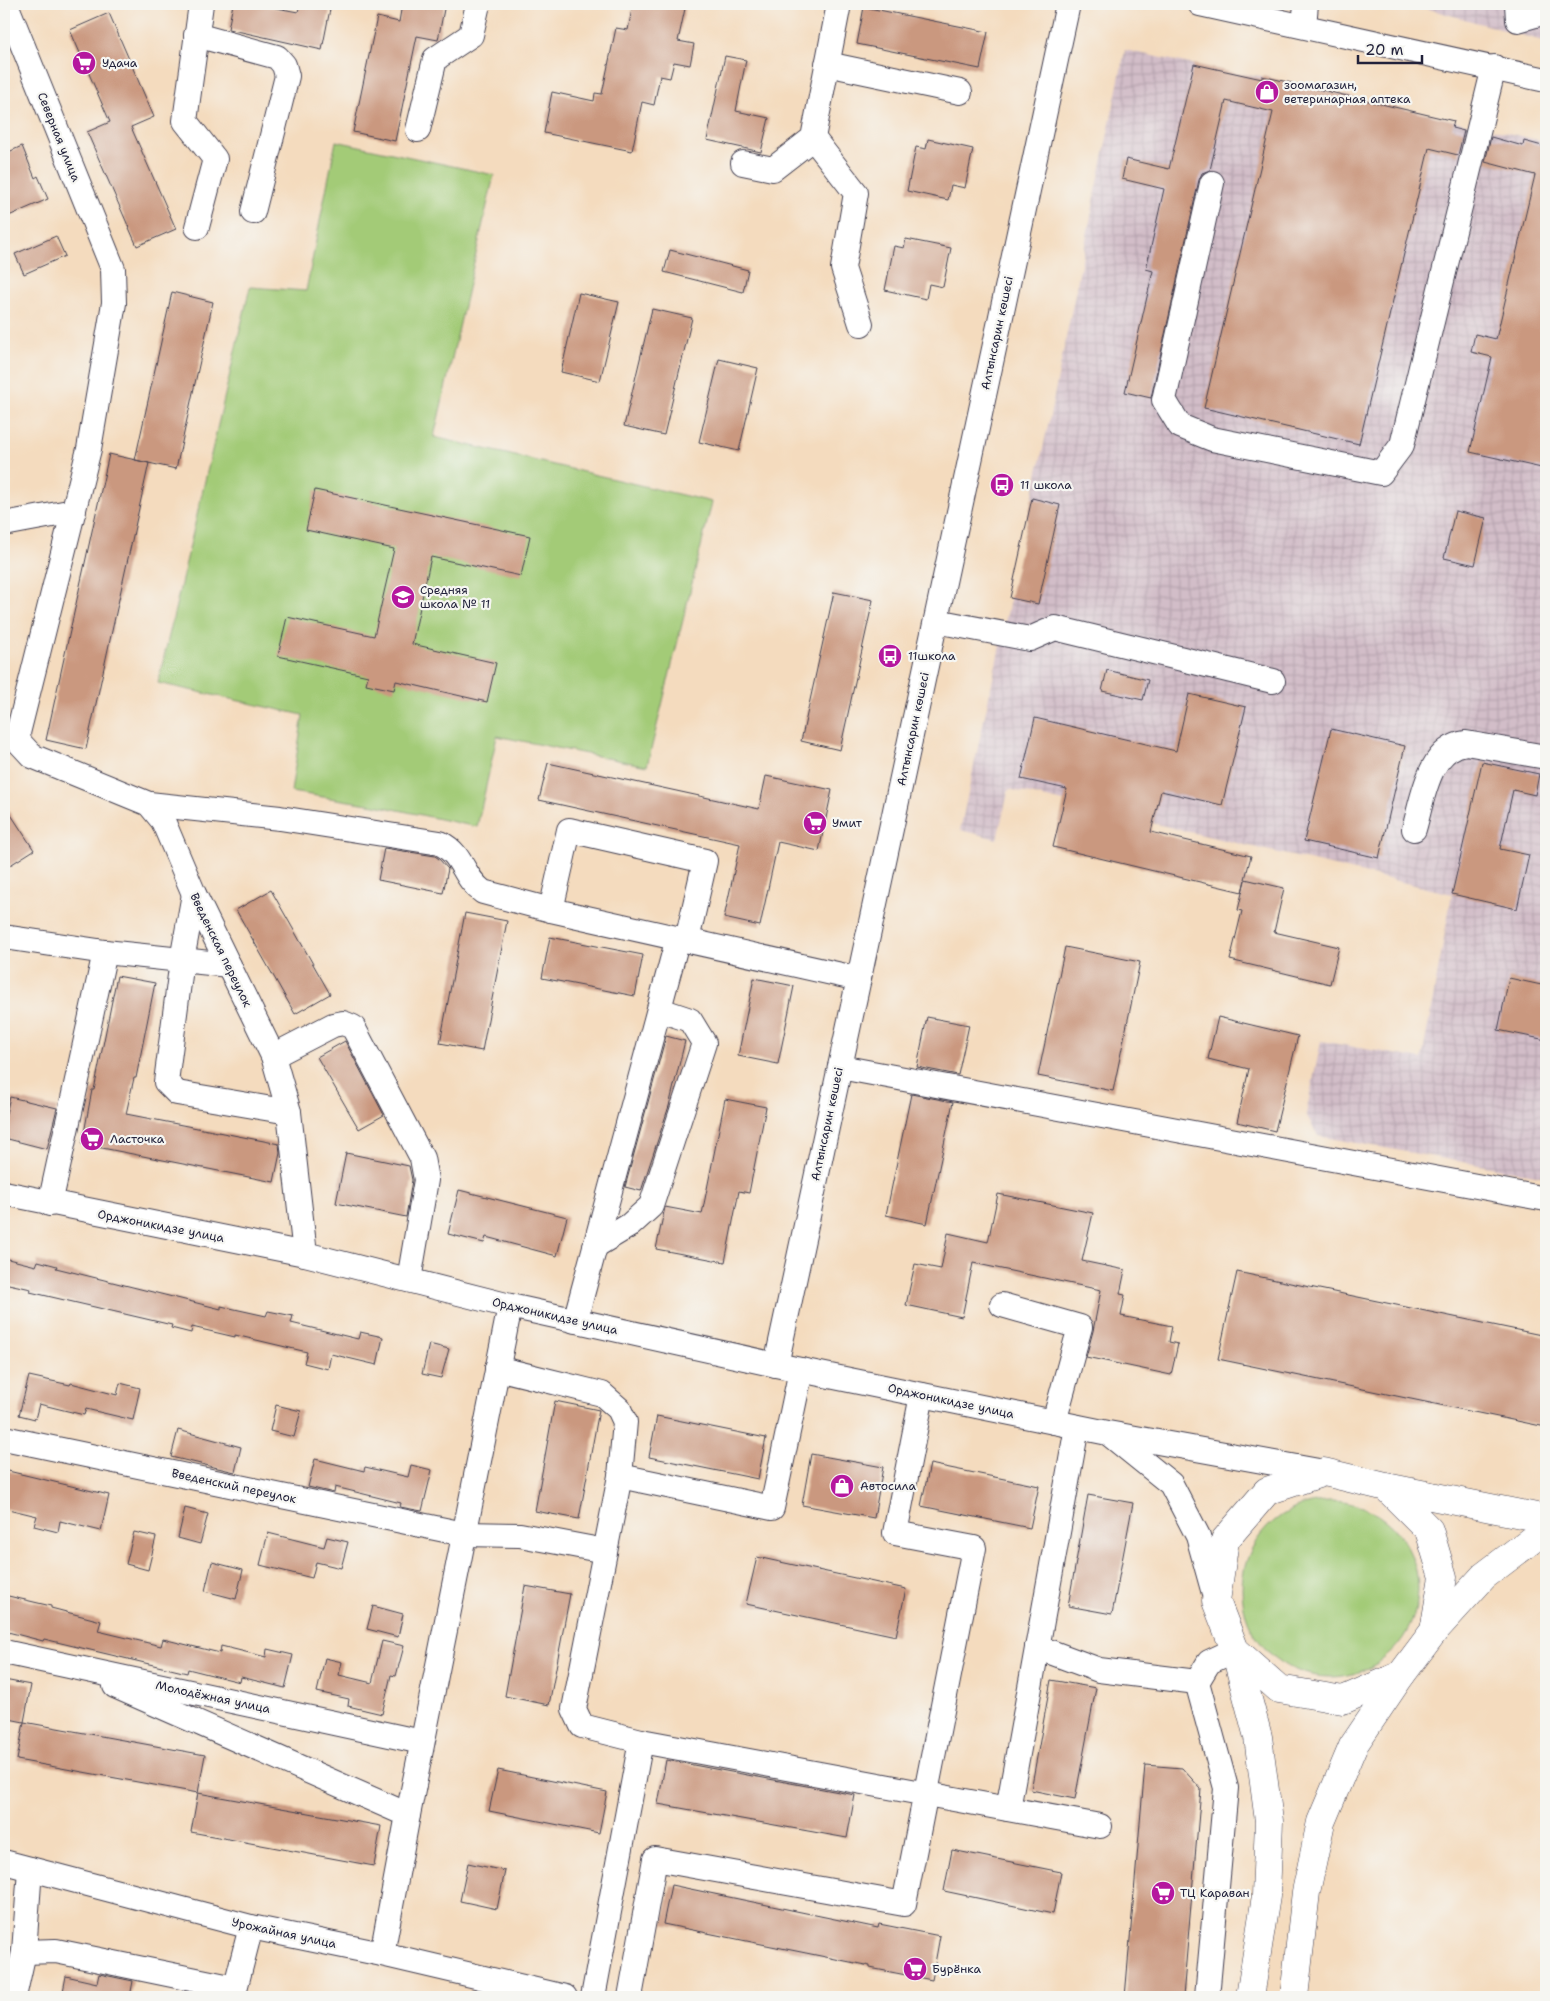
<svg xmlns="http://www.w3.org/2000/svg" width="1550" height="2001" viewBox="0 0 1550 2001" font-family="'Shantell Sans',sans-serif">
  <defs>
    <pattern id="industrial-grid" width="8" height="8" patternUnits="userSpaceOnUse" patternTransform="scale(1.25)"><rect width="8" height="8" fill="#d2bdc8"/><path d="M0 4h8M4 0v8" fill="none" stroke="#b4a2ad"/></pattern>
  </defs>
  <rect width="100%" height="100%" fill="#f6f6f2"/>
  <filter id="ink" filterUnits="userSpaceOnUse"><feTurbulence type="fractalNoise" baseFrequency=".02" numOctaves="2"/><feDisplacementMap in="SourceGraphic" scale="10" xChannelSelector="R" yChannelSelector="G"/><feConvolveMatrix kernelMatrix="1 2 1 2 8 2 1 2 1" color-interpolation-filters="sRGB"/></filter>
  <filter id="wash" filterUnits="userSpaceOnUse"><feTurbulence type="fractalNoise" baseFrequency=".0096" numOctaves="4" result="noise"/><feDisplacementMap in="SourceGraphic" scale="20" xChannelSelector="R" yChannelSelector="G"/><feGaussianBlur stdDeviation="1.12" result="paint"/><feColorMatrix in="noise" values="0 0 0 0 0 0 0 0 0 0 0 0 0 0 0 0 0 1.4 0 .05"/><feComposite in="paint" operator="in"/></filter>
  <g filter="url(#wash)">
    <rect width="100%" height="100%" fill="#f4dbbe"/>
    <g fill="url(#industrial-grid)">
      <polygon points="1411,4 1546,4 1546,42"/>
      <polygon points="1125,50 1232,73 1262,76 1546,142 1546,1177 1318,1136 1306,1114 1321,1041 1422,1059 1452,894 1009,789 997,839 960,830 1050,416"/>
    </g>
    <g fill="#a3cb77" stroke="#627659">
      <polygon points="336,141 494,175 434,437 712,502 647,766 497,736 477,827 375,805 291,792 303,715 158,683 250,287 306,291"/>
      <circle cx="1330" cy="1589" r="88"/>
    </g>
    <g id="blocks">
      <g fill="#ca987f">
        <polygon points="233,4 255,4 298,12 300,4 331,4 322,50 228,29"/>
        <polygon points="402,4 445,4 438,40 417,36 395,141 353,132 377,17 399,22"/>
        <polygon points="633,4 686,4 678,41 694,44 690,65 674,62 670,78 660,76 654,105 642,102 632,151 544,133 552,92 594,101 595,93 602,94 616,28 628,30"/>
        <polygon points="864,7 988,32 980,69 857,44"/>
        <polygon points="109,13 154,117 131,127 176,229 137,246 87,132 110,122 70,30"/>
        <polygon points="725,56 746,60 736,111 769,118 761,152 707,140"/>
        <polygon points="1194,64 1262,79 1262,76 1454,121 1452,128 1464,131 1458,155 1429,148 1359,444 1204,408 1273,112 1226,101 1210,170 1202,173 1199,180 1151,398 1125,392 1153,271 1146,269 1164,189 1122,179 1126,159 1169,169"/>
        <polygon points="1491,137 1523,146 1524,141 1546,147 1546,469 1470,452 1492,357 1471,352 1475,334 1496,339 1535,175 1485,162"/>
        <polygon points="928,139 973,149 965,188 951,185 948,200 907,191 916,147 926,149"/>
        <polygon points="22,146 35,178 38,176 48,199 4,218 4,154"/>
        <polygon points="56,236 65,256 24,274 15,254"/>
        <polygon points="906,239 951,248 943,287 929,284 926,299 885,290 894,246 904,248"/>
        <polygon points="670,250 748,270 743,292 664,272"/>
        <polygon points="172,292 213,302 176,469 135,460"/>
        <polygon points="579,293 619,302 600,381 561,372"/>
        <polygon points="652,309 692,318 664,435 624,426"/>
        <polygon points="719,359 758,368 739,451 699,442"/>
        <polygon points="109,454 149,463 86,749 46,740"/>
        <polygon points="315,490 530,536 521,576 431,557 412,644 496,663 487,702 396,681 394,690 366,684 368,676 278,656 287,617 374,636 394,549 306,530"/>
        <polygon points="1032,498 1060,505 1038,604 1010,598"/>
        <polygon points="1455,511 1486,518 1475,565 1444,558"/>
        <polygon points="834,592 873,600 840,750 801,741"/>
        <polygon points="1107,670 1148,680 1143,700 1102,691"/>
        <polygon points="1189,694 1246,707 1222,805 1161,791 1151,832 1251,856 1245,879 1284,888 1274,932 1339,947 1330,984 1230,960 1242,911 1238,910 1245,880 1242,892 1053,847 1067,789 1021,779 1035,718 1176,751"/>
        <polygon points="1331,729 1405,746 1379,858 1304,841"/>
        <polygon points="1482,762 1539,774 1535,795 1513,790 1500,849 1529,855 1517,909 1452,894"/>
        <polygon points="548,763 759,809 766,776 832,790 819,851 778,842 760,926 724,918 740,844 539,800"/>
        <polygon points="4,804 34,850 4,869"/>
        <polygon points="384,848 435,856 439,859 448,869 443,893 378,880"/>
        <polygon points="271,890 330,994 295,1014 236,910"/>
        <polygon points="465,913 507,921 482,1051 440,1043"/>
        <polygon points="550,937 643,955 635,996 542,978"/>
        <polygon points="1065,947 1140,962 1113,1091 1038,1076"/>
        <polygon points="117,976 155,983 136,1078 134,1078 126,1114 279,1144 280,1153 274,1182 82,1144 92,1090 94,1090"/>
        <polygon points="754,978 794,986 778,1064 738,1056"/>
        <polygon points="1509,978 1546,986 1546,1040 1498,1030"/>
        <polygon points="927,1017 969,1025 958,1075 917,1067"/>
        <polygon points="1218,1017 1298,1036 1275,1131 1237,1122 1249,1069 1208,1059"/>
        <polygon points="666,1036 685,1041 669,1106 641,1191 625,1187"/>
        <polygon points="345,1041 384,1115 359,1129 317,1057"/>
        <polygon points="911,1094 953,1102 927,1224 886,1215"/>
        <polygon points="10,1097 57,1108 47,1149 4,1138 4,1122"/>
        <polygon points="725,1099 766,1107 749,1193 739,1191 725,1262 656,1249 665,1207 702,1214"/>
        <polygon points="346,1153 409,1166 412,1180 406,1217 336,1203"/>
        <polygon points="459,1190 567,1217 557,1256 486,1237 484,1243 448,1234"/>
        <polygon points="998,1194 1093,1213 1082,1261 1125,1270 1120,1294 1125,1295 1121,1316 1172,1326 1169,1342 1178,1344 1171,1375 1086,1357 1093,1331 1101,1290 973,1263 962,1317 906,1305 915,1264 941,1269 948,1233 988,1242"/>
        <polygon points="4,1258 36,1266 38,1261 57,1266 56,1268 221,1309 221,1306 266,1316 268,1311 293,1316 291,1323 358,1339 360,1332 383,1337 377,1365 331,1354 328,1369 304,1363 307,1352 235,1335 235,1337 192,1327 191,1333 171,1328 172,1325 30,1292 31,1289 4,1283"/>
        <polygon points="1237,1272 1546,1336 1546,1427 1218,1359"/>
        <polygon points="429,1344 449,1349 441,1378 422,1374"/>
        <polygon points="29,1376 70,1385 71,1383 117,1395 120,1383 140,1388 133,1420 86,1409 84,1415 39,1404 35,1419 19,1415"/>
        <polygon points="555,1401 599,1410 579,1519 535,1511"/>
        <polygon points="276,1405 301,1411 294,1437 270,1431"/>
        <polygon points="657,1416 766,1438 758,1479 649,1457"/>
        <polygon points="178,1430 241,1447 235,1472 171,1457"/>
        <polygon points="811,1454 883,1467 874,1518 802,1505"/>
        <polygon points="315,1459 364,1471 365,1467 408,1477 411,1465 432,1470 422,1511 400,1507 401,1503 335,1487 334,1493 308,1487"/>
        <polygon points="930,1464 1039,1486 1030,1528 921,1506"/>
        <polygon points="4,1470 109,1495 101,1531 60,1521 58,1532 34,1526 37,1516 4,1508"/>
        <polygon points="1088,1495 1133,1503 1112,1614 1068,1606"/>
        <polygon points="185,1508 208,1514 200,1544 178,1538"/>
        <polygon points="134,1532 156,1537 148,1570 126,1564"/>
        <polygon points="268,1533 324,1547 327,1537 348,1542 341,1568 316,1562 312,1578 260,1565"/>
        <polygon points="757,1557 906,1589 896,1636 746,1604"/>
        <polygon points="212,1562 243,1570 236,1599 205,1591"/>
        <polygon points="525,1586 570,1594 549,1705 505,1696"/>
        <polygon points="4,1595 51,1606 51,1608 101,1621 98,1631 161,1646 163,1639 220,1653 221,1646 266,1657 267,1649 293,1655 285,1688 241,1677 240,1682 188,1669 187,1673 44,1639 43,1641 4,1631"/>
        <polygon points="373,1606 403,1614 398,1637 367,1629"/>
        <polygon points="382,1641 404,1646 396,1676 391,1675 382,1714 348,1706 349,1699 317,1692 325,1658 342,1662 339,1675 372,1683"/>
        <polygon points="4,1680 31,1685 24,1722 4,1718"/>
        <polygon points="1051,1680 1096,1688 1075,1799 1031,1790"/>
        <polygon points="24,1722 205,1755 198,1793 17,1760"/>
        <polygon points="666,1760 855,1795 847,1838 658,1804"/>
        <polygon points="1145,1765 1182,1768 1201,1789 1183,1997 1125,1997"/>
        <polygon points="498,1770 607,1792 599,1833 489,1811"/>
        <polygon points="198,1793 381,1826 374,1866 191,1832"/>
        <polygon points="952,1850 1061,1872 1053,1914 944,1891"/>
        <polygon points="468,1863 505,1871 497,1909 460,1901"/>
        <polygon points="671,1885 878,1928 879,1924 940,1936 932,1980 870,1968 870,1966 663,1924"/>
        <polygon points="99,1974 133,1981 130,1997 62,1997 66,1976 97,1983"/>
      </g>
    </g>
  </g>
  <g filter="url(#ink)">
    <use href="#blocks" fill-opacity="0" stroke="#423e4f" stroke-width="1"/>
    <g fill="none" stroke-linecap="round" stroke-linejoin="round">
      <g stroke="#423e4f" stroke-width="26">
        <g id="minor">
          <polyline points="6,4 113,269 114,303 89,449 18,733 19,742 32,756 149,804 163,821 194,894 273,1056 289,1112 305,1254"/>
          <polyline points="1200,4 1546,80"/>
          <polyline points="1517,4 1518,20 1546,12"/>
          <polyline points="1304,26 1306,4"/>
          <polyline points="196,35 277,57 284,65 287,76 253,212"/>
          <polyline points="827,64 960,92"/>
          <polyline points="418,130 435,59 471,35 478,4"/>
          <polyline points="813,138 856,193 843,268 861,324"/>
          <polyline points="743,163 773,169 813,138 839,4"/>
          <polyline points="1212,183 1164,400 1180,426 1212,439 1381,473 1402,445 1494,67"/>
          <polyline points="197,227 215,159 185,121 201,4"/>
          <polyline points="4,524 74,511"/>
          <polyline points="936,621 1030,639 1055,628 1273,681"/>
          <path d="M149,804L280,818L440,843C464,855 462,877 483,892L551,910L859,979"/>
          <path d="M1414,829C1423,799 1428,748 1466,743L1546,757"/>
          <polyline points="194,894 182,960 166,1082 177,1093 289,1112"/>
          <polyline points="551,910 569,830 705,861 687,940"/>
          <polyline points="4,937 105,952 229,965"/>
          <polyline points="273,1056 333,1025 343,1023 353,1027 422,1158 426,1180 409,1280"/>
          <polyline points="840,1067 1546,1199"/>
          <polyline points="4,1193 305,1254 510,1306 776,1365 1108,1433 1324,1472"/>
          <polyline points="50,1204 105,952"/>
          <polyline points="595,1246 630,1225 651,1206 704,1043 690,1020 660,1010"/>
          <polyline points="1002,1305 1080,1327 1054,1422"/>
          <polyline points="575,1321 678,938"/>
          <polyline points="776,1365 1068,4"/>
          <polyline points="497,1368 602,1394 619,1409 625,1422 620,1476 574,1709 582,1726 641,1741"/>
          <polyline points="1109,1434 1171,1484 1198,1536 1215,1597"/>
          <polyline points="4,1438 464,1534 520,1535 605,1551"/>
          <polyline points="620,1476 772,1508 801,1370"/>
          <polyline points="1037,1647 1099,1670 1197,1682"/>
          <polyline points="4,1652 422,1742"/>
          <polyline points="115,1686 408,1815"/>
          <polyline points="1008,1809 1077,1427"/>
          <polyline points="4,1862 251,1927 382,1954 565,1997"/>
          <polyline points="30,1869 24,1952 56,1951 235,1988"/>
          <polyline points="382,1954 408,1815 510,1306"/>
          <polyline points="14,1997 24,1952"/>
          <polyline points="233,1997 251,1927"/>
          <polyline points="593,1997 641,1741 1100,1826"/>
          <polyline points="630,1997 655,1859 904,1904 974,1548 895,1533 922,1395"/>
          <polyline points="1207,1997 1226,1788 1197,1682 1209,1662 1235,1650"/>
        </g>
      </g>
      <g stroke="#423e4f" stroke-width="29">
        <g id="major">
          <polyline points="1386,1487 1429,1530 1443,1577 1434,1631 1401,1675 1343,1700 1279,1689 1235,1650 1216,1601 1225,1540 1267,1491 1324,1472 1386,1487 1546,1519"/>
          <polyline points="1434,1631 1484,1576 1546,1529"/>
          <polyline points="1235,1650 1258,1737 1269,1821 1266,1896 1250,1997"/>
          <polyline points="1294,1997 1306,1892 1321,1822 1353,1746 1401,1675"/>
        </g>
      </g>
      <use href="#minor" stroke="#fff" stroke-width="24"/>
      <use href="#major" stroke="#fff" stroke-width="28"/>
    </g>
  </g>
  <defs>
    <g id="supermarket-disc" transform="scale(1.25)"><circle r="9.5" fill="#b5179e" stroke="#f6f6f2"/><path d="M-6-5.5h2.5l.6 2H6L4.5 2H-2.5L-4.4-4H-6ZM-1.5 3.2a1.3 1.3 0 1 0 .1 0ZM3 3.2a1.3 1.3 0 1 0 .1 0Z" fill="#fff"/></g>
    <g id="shop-disc" transform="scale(1.25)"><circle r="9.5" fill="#b5179e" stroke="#f6f6f2"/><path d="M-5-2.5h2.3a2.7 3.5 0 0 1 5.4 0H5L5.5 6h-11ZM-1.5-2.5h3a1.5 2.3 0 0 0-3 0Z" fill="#fff"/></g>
    <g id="bus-disc" transform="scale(1.25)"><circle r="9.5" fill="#b5179e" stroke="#f6f6f2"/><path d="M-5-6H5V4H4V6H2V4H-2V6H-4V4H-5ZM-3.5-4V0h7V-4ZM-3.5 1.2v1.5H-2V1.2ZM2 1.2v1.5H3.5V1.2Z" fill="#fff"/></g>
    <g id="school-disc" transform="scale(1.25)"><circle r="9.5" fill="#b5179e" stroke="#f6f6f2"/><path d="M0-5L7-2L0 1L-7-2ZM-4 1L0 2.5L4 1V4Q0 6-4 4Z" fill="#fff"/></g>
  </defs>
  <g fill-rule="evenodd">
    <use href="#supermarket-disc" x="84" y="63"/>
    <use href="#shop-disc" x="1267" y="92"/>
    <use href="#bus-disc" x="1002" y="485"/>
    <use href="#school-disc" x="403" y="597"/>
    <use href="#bus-disc" x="890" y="656"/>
    <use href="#supermarket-disc" x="815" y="823"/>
    <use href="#supermarket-disc" x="92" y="1139"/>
    <use href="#shop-disc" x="842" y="1486"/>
    <use href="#supermarket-disc" x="1163" y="1893"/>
    <use href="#supermarket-disc" x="915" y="1969"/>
  </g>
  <g text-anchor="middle" stroke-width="4.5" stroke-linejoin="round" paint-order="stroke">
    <g font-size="12" fill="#22223b" stroke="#f6f6f2" text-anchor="start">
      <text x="102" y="67">Удача</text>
      <text x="1284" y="89">зоомагазин,<tspan x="1284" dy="14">ветеринарная аптека</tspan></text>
      <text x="1020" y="489">11 школа</text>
      <text x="420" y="594">Средняя<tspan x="420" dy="14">школа № 11</tspan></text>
      <text x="908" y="660">11школа</text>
      <text x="832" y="827">Умит</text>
      <text x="110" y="1143">Ласточка</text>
      <text x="860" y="1490">Автосила</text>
      <text x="1180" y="1897">ТЦ Караван</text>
      <text x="932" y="1973">Бурёнка</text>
    </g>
    <g font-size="12" fill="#22223b" stroke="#f6f6f2">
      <text transform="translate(59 137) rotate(68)" y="4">Северная улица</text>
      <text transform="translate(997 333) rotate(-78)" y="4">Алтынсарин көшесі</text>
      <text transform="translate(913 729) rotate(-78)" y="4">Алтынсарин көшесі</text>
      <text transform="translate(221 950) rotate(64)" y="4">Введенская переулок</text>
      <text transform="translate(827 1124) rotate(-78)" y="4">Алтынсарин көшесі</text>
      <text transform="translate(161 1226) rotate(11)" y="4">Орджоникидзе улица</text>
      <text transform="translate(555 1316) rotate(13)" y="4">Орджоникидзе улица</text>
      <text transform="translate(951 1401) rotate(12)" y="4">Орджоникидзе улица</text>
      <text transform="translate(234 1486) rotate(12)" y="4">Введенский переулок</text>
      <text transform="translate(213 1697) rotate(12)" y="4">Молодёжная улица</text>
      <text transform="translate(284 1933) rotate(12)" y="4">Урожайная улица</text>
    </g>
  </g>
  <rect width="1550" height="2001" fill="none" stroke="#f6f6f2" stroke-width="20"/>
  <path d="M1358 55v8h64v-8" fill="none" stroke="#22223b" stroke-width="2.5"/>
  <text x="1365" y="55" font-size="15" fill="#22223b" stroke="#f6f6f2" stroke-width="4" paint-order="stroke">20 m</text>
</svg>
